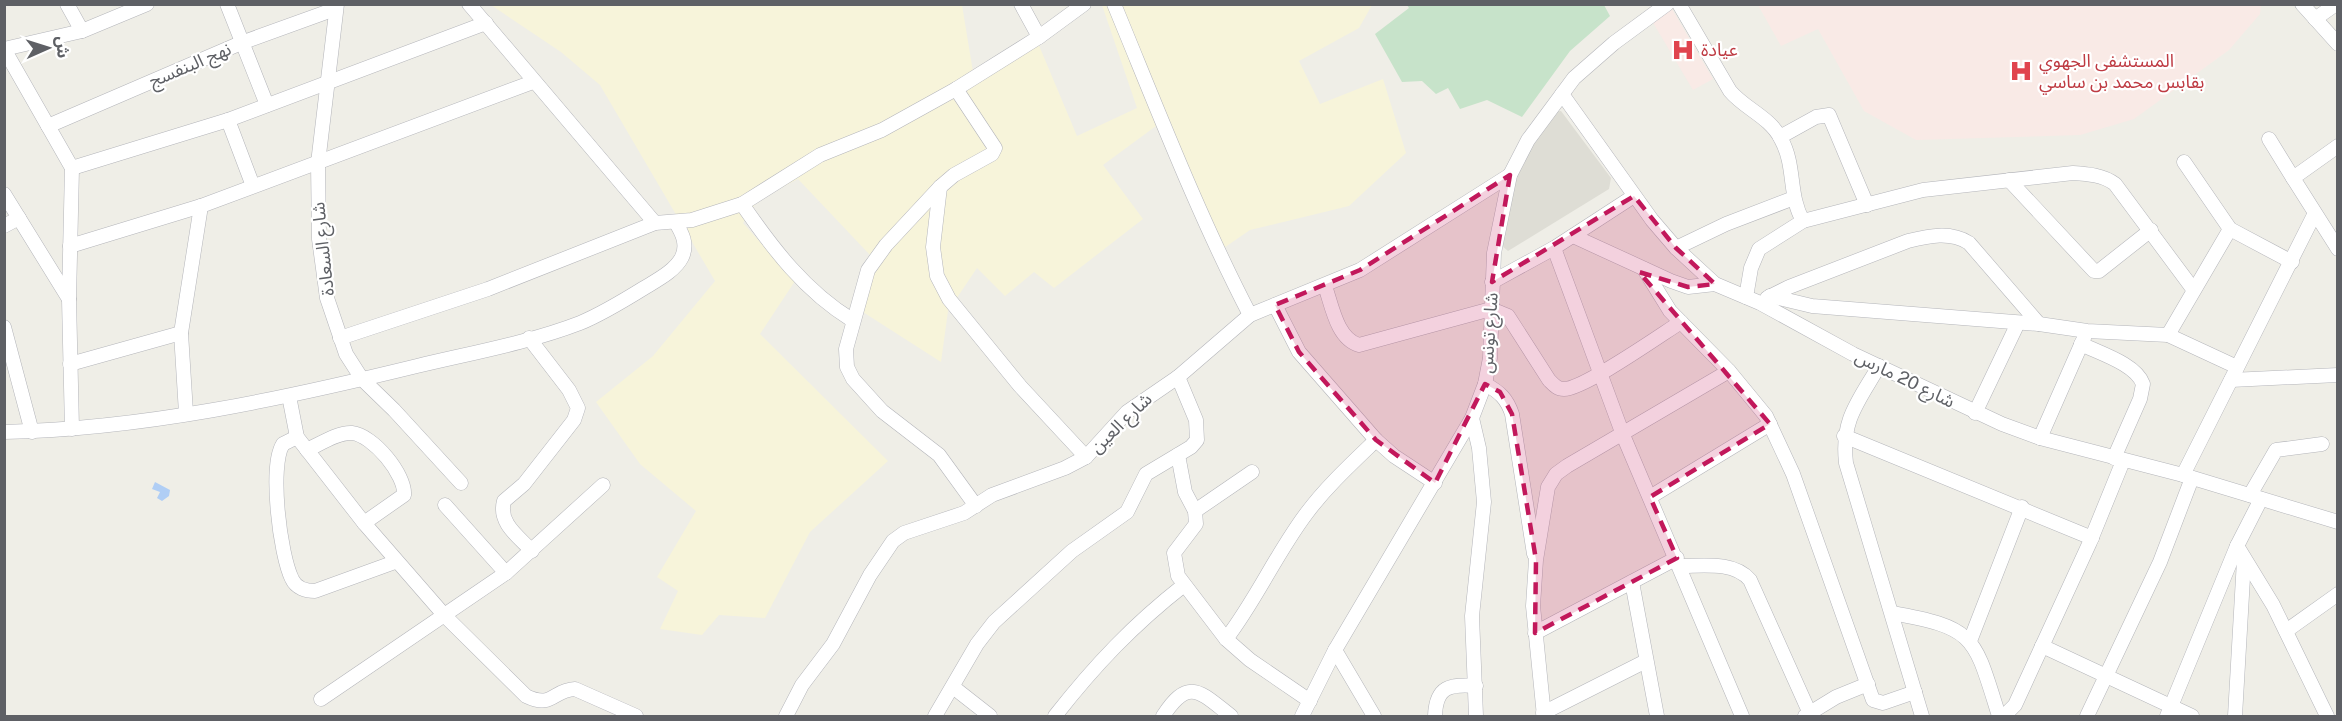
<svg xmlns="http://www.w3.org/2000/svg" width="2342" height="721" viewBox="0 0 2342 721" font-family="'Public Sans','Noto Sans Arabic',sans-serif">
  <rect width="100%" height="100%" fill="#efeee7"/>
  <polygon fill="#deddd5" points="1561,111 1611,178 1609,189 1508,251 1502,246 1512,186 1525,155 1553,112"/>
  <g fill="#f9eae6">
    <polygon points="1758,5 2261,5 2260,14 2229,50 2134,119 2080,135 1916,140 1864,111 1818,29 1781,46"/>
    <polygon points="1672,9 1713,79 1693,90 1652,21"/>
  </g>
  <polygon fill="#c7e3ca" points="1407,5 1604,5 1610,16 1570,51 1522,117 1487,100 1460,109 1448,88 1436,94 1422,81 1402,82 1375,34 1409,8"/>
  <polygon fill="#f7f4da" points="491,5 962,5 974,78 1035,36 1077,136 1137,108 1102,5 1372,5 1359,28 1299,61 1320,104 1383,79 1406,153 1349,206 1250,230 1218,252 1156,126 1103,165 1143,219 1054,288 1034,272 1005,296 977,268 948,311 941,362 852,305 870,255 798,179 758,200 743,223 795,281 760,334 888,461 810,532 765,618 719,615 702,635 660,629 678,591 657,577 696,511 640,464 596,402 653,356 715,281 600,85 561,52"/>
  <polygon fill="#b0cef5" points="155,482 170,490 169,496 162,501 157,498 160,492 152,489"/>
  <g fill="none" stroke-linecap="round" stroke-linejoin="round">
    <g stroke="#b4b5ba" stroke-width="15">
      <g id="minor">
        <polyline points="67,4 82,31"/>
        <polyline points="227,4 267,105"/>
        <polyline points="337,4 318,163 319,239 327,298 346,354 362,379 394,410 461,483"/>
        <polyline points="469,4 655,223"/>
        <polyline points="1021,4 1039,37"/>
        <path d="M1114,4C1157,108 1198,215 1250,315"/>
        <path d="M1679,4L1730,91C1745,109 1770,117 1781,139C1796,166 1788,195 1803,221"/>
        <polyline points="2302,4 2338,44"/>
        <polyline points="2315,19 2336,4"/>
        <polyline points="4,49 72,168 69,299 72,429"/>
        <polyline points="4,49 82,31 147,4"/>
        <polyline points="956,89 995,148 992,154 954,175 940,187 886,245 868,270 846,349 847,367 853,379 882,411 939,455 976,506"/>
        <polyline points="1562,94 1652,220 1676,248 1715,284 1760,303 1853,354 2002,424 2040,438 2183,475 2338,522"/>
        <polyline points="228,120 253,186"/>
        <polyline points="48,126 241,43 335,9"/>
        <polyline points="1780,137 1816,117 1829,115 1867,205"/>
        <polyline points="2269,139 2293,178"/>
        <polyline points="2338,146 2293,178 2338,249"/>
        <polyline points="2184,162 2230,229 2292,262"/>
        <polyline points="72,168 228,120 486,23"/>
        <polyline points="2009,180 2094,271 2099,271 2151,230"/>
        <polyline points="940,187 933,247 937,276 949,299 1020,386 1086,457"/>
        <polyline points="4,194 69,299"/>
        <polyline points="1634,196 1554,248 1623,435 1742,716"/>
        <path d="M742,204C773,249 805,291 852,320"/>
        <polyline points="4,226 19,218"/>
        <polyline points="1573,236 1671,281 1688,287 1715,284"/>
        <polyline points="70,246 201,206 533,82"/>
        <polyline points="1676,248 1726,224 1794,198"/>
        <polyline points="1644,269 1670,311 1729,371 1766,416 1793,474 1873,700 1883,703 1915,692"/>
        <polyline points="1492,282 1554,248"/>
        <path d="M1325,286C1332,306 1337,339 1359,345L1491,309L1508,316L1549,380C1554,385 1557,389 1564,389C1584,389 1659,336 1681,322"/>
        <polyline points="1770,296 1812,306 2039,324 2087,331 2168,335 2237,367"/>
        <path d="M1746,297L1751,268L1759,249L1803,221L1923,190L2073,173C2088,174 2103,175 2115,184L2193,289"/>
        <path d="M1767,298L1789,287L1908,241C1929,236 1950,231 1969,243L2039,324"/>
        <polyline points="1275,305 1299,352 1376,440 1394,456 1435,483"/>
        <polyline points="4,327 32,432"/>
        <polyline points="2168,335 2230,229"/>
        <polyline points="340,338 488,289 655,223 692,220 742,204 820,155 882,130 956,89 1039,37 1084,4"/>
        <path d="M529,338L569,390L578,408L574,420L524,484L504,501C498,523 518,536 532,551"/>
        <path d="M2081,344C2099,353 2136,364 2143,384L2140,399L2114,458"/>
        <polyline points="70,364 181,333"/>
        <path d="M1879,366C1858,402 1841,420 1846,463L1922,716"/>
        <polyline points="2231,380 2338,375"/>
        <path d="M1485,384C1500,392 1507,399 1512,414L1534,554"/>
        <path d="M289,396L297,437L364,523L445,616L526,696C553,709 552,690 575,689L636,716"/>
        <polyline points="186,413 181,333 201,206"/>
        <polyline points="1975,413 2018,323"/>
        <polyline points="1472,418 1479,448 1484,502 1472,616 1476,716"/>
        <path d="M4,432C143,429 282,399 417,366C471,353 528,343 580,323C602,314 623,301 644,288C657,280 675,271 682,257C688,244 682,233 676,223"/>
        <polyline points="1844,436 2092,538"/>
        <path d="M297,437L283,444C269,466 280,555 292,579C296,588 306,591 315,591L395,562"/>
        <polyline points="2040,438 2084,338"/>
        <path d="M307,450C320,444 338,432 352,433C373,435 406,475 404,495L364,523"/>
        <polyline points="1178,455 1185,492 1195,511 1196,524 1174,553 1178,576 1226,639 1250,660 1310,701"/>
        <polyline points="2183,475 2314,215"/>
        <polyline points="2250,495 2276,450 2322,444"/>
        <polyline points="1650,497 1770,424"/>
        <polyline points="445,505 506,573"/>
        <polyline points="1195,511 1252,472"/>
        <polyline points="2237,546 2273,605 2327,716"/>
        <path d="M1680,566C1703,566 1734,561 1750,580L1811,716"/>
        <polyline points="1632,582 1657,716"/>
        <path d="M1892,613C1977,628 1974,637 1999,716"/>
        <polyline points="2286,631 2338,594"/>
        <polyline points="1535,633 1677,558"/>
        <path d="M1226,639C1256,600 1276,554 1306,514C1326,487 1351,464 1376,440"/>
        <polyline points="1970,641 2022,507"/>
        <polyline points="2042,646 2192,716"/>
        <polyline points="1335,650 1374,716"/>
        <polyline points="953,687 990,716"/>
        <polyline points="321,699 506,573 603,485"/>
        <polyline points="1543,713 1646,661"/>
        <polyline points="786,716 802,685 833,644 870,575 893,541 904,533 964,513 992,495 1065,468 1086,457 1127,412 1178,377 1250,315 1360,270 1510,175"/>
        <polyline points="935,716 977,644 994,622 1072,551 1127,512 1146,474 1191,447 1197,440 1196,420 1178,377"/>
        <path d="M1055,716C1095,665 1133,625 1184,585"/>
        <path d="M1163,716C1189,676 1200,692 1231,716"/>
        <polyline points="1302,716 1335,650 1472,418 1485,384 1490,358 1494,253 1510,175 1528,140 1574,78 1614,43 1667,4"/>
        <path d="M1435,716C1436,686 1450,684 1476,686"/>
        <polyline points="1544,716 1533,606 1536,560 1548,487 1556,474 1567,466 1729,371"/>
        <polyline points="1805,716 1836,697 1868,684"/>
        <polyline points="2004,716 2015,705 2090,542 2123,461"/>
        <polyline points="2087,716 2160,562 2192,478"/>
        <polyline points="2167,716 2237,546 2261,499"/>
        <polyline points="2235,716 2244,560"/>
      </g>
    </g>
    <use href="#minor" stroke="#fff" stroke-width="14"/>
  </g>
  <path fill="#c2185b" fill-opacity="0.2" stroke="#c2185b" stroke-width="4.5" stroke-dasharray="12 8" stroke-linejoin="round" d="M1510,175L1492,282L1634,196L1676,248L1715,284L1688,287L1639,272L1770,424L1650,497L1677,558L1535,633L1536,560L1512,414L1500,392L1485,384L1435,483L1376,440L1299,352L1275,305L1360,270Z"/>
  <defs>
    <g id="hospital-bare" transform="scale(1.8)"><path d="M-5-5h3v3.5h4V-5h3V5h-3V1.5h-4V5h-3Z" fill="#e0444e" stroke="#fff" stroke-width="2.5" paint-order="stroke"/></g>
  </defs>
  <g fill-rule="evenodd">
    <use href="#hospital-bare" x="1683" y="50"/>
    <use href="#hospital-bare" x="2021" y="71"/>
  </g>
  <g text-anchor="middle" stroke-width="4.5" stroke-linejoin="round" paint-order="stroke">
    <g font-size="18" fill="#be3a42" stroke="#fff" text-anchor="start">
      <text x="1701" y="56">عيادة</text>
      <text x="2039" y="67">المستشفى الجهوي<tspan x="2039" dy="21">بقابس محمد بن ساسي</tspan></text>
    </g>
    <g font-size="18" fill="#5e6065" stroke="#fff">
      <text transform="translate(190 65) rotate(-23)" y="6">نهج البنفسج</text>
      <text transform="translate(323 249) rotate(-96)" y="6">شارع السعادة</text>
      <text transform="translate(1489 333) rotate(-86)" y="6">شارع تونس</text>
      <text transform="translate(1905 379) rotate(26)" y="6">شارع 20 مارس</text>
      <text transform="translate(1121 423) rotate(-44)" y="6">شارع العين</text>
    </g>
  </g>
  <rect width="2342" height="721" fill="none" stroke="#5e6065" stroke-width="12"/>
  <g transform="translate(48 48) rotate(87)" stroke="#ffffff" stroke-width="4.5" paint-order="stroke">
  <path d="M0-4.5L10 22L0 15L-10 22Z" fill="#5e6065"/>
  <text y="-9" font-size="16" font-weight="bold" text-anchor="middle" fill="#5e6065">ش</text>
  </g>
</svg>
